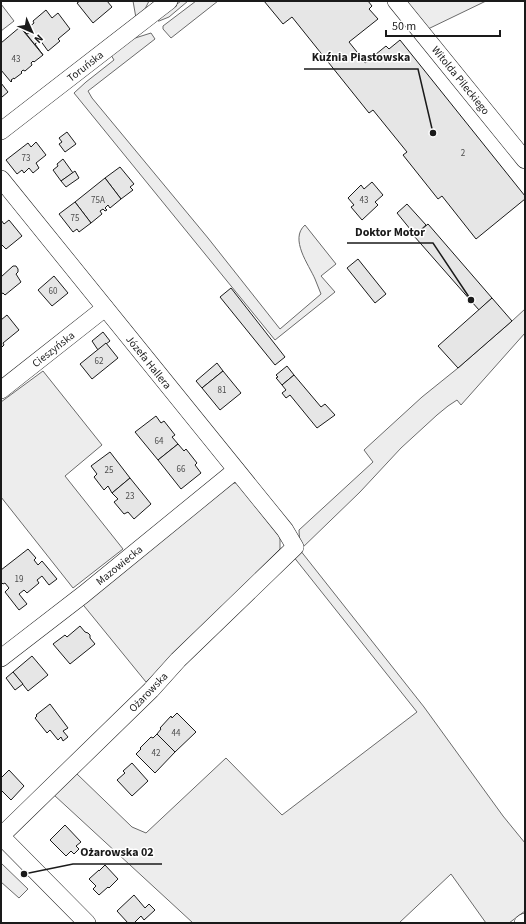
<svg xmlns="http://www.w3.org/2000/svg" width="526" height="924" viewBox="0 0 526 924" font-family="'Source Sans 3',sans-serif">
  <rect width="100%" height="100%" fill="#fff"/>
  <g fill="#ededed" stroke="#6a6a6a">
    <polygon points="133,1 149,1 144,11 136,18"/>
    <polygon points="181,1 188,1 169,17 159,21 158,21 158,18"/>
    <polygon points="196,1 218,1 171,38 163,29 163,26"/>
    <polygon points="405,1 486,1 428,29"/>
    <polygon points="1,4 14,21 1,31"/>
    <path d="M151,33L155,39L88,91L92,98L208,238L280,329L321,294C319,289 317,284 315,279C309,265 289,239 305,225L336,264L321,276L335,292L275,340L74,93L86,82L114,60L111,55L132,39Z"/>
    <polygon points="525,309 525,333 461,405 457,400 448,406 437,415 401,448 360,492 300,550 424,707 503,816 525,843 525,911 509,923 486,923 451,874 399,923 193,923 54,795 77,774 132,827 146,833 226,758 282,815 417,712 293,556 300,550 299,530 373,462 364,450 422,397 458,368 512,321"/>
    <polygon points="43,371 102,445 65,476 123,549 73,588 1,497 1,402"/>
    <polygon points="229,483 240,483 276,526 280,539 280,549 146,682 80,601"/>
    <polygon points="1,863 28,889 19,898 1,882"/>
  </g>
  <g fill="#e6e6e6" stroke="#1a1a1a">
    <polygon points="80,1 107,1 112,7 93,23 77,3"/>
    <polygon points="264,1 368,1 372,6 369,9 378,19 349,42 357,52 357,53 365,63 386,46 389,49 400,40 525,196 525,199 476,239 442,196 438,199 403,155 407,152 373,110 369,113 292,17 283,24"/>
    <polygon points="46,10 52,18 58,13 70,29 58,39 60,41 48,51 40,40 35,44 43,55 24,31 27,34 31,32 28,28 34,23 33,21"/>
    <polygon points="20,27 43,55 34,62 33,61 31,63 32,65 25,71 23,70 21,72 22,73 14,79 14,78 11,80 12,81 11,82 1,70 1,43"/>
    <polygon points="1,83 8,92 2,97 1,96"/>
    <polygon points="67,132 76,144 65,152 59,144 62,142 59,138"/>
    <polygon points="36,142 46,155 36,163 39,168 33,173 29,168 24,173 22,170 17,174 6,160 28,143 31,147"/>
    <polygon points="63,159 73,173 61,181 53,170 58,166 57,164"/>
    <polygon points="120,167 134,184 130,187 133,190 121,199 105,178"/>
    <polygon points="75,171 79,178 66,187 61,181"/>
    <polygon points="105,178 121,199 110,208 108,205 105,208 107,210 105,211 103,209 100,211 102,214 91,223 75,202"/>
    <polygon points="372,182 383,195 375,202 378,205 362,220 351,207 354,205 348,198 361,185 364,189"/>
    <polygon points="75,202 91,223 79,232 77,229 73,232 59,214"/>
    <polygon points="407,204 426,225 415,235 397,213"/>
    <polygon points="1,220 4,224 9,220 22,236 6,249 1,244"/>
    <polygon points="428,224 492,298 479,310 414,236"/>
    <polygon points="358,259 386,294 375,303 347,268"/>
    <polygon points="13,266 16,266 18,269 18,272 16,274 21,282 5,295 3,293 1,294 1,277"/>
    <polygon points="54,276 68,293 52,306 38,290"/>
    <polygon points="231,288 285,357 275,365 220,297"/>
    <polygon points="492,298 512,321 458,368 438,346"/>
    <polygon points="7,315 19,330 3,343 4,345 1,348 1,320"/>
    <polygon points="103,332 110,341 98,350 92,341"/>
    <polygon points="106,343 118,358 92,379 80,364"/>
    <polygon points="217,363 223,371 202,388 196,381"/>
    <polygon points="287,366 294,375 282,385 277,379 276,378 278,377 276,375"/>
    <polygon points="223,371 241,393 220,410 202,388"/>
    <polygon points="294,375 321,407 325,404 335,415 317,428 290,395 286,398 282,393 286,390 282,385"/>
    <polygon points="156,416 161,423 164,421 175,435 172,437 178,444 158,460 135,432"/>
    <polygon points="178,444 184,451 186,449 197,463 195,465 201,473 181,489 158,460"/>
    <polygon points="110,452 130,478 112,493 108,486 104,490 94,477 97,474 91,466"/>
    <polygon points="130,478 151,504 134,519 128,512 124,514 114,502 118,499 112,493"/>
    <polygon points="28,549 36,558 34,560 38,565 42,561 57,579 49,585 42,576 37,580 39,583 27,593 24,590 19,594 27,604 19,610 5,592 9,588 5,583 3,584 1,582 1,570"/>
    <polygon points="80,626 85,632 88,633 90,635 90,638 95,644 70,664 53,644 65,635 67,637"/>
    <polygon points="32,656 48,675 28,691 13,672"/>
    <polygon points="13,672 23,684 15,690 6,678"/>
    <polygon points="50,704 68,728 63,731 68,737 63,741 61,737 58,740 50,730 47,733 35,718 37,716 36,715"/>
    <polygon points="177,713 196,732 175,752 157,734 161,729 160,728 171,716 172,718"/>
    <polygon points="157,734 175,752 155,773 136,754 141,749 140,748 151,737 153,738"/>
    <polygon points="132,763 148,781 132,796 117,780 125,773 123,771"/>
    <polygon points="9,770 24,786 11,800 1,790 1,778"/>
    <polygon points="65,825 81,842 76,846 79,849 74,854 71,851 66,856 50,840"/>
    <polygon points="105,865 118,879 109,888 108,887 99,895 93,889 96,886 89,879 99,870 99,871"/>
    <polygon points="134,895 145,908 149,904 155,910 144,920 141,916 134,923 128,923 117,911"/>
  </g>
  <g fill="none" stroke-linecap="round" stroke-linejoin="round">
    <g stroke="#1a1a1a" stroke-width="18">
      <g id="minor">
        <polyline points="396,1 525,160"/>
        <polyline points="1,131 169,1"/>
        <polyline points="1,179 285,530 295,547 178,660 151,690 1,836"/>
        <polyline points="1,390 105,308"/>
        <polyline points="1,658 84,594 236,470"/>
        <polyline points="1,836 87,923"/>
        <polyline points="523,923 525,922"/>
      </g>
    </g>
    <use href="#minor" stroke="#fff" stroke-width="17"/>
  </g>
  <g text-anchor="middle" stroke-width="3" stroke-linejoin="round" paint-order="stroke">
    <g font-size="9" fill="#4d4d4d">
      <text x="16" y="62">43</text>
      <text x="463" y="156">2</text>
      <text x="26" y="161">73</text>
      <text x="98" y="203">75A</text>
      <text x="364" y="203">43</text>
      <text x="75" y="221">75</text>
      <text x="53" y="294">60</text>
      <text x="99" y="364">62</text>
      <text x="222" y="393">81</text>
      <text x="159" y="444">64</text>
      <text x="181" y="472">66</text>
      <text x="109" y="473">25</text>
      <text x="130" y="499">23</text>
      <text x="19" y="582">19</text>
      <text x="176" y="736">44</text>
      <text x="156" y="756">42</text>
    </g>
    <g font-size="11" fill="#1a1a1a" stroke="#fff">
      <text transform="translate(85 66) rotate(-38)" y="4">Toruńska</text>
      <text transform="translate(461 80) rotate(51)" y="4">Witolda Pileckiego</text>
      <text transform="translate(53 349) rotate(-38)" y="4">Cieszyńska</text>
      <text transform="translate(149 362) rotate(51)" y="4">Józefa Hallera</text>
      <text transform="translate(119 565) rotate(-39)" y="4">Mazowiecka</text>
      <text transform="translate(148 692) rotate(-46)" y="4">Ożarowska</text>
    </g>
  </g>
  <path fill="none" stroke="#1a1a1a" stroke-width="1.5" d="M433 133L418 69H304M471 300L433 243H347M24 874L73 864H162"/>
  <g fill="#1a1a1a" stroke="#fff" stroke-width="1.5">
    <circle cx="433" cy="133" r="4"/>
    <circle cx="471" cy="300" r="4"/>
    <circle cx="24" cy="874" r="4"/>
  </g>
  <g font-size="12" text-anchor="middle" font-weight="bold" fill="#1a1a1a" stroke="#fff" stroke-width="3" stroke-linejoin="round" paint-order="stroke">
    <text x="361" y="61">Kuźnia Piastowska</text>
    <text x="390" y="236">Doktor Motor</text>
    <text x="117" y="856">Ożarowska 02</text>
  </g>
  <rect width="526" height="924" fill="none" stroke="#1a1a1a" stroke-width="4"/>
  <g transform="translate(32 32) rotate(135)" stroke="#ffffff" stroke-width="3" paint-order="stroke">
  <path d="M0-3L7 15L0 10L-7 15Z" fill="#1a1a1a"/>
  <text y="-6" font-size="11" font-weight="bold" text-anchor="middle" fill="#1a1a1a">N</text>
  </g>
  <path d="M386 30v6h114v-6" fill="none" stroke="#1a1a1a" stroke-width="2"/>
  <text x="392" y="30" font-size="12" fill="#1a1a1a" stroke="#ffffff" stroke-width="3" paint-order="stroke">50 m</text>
</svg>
